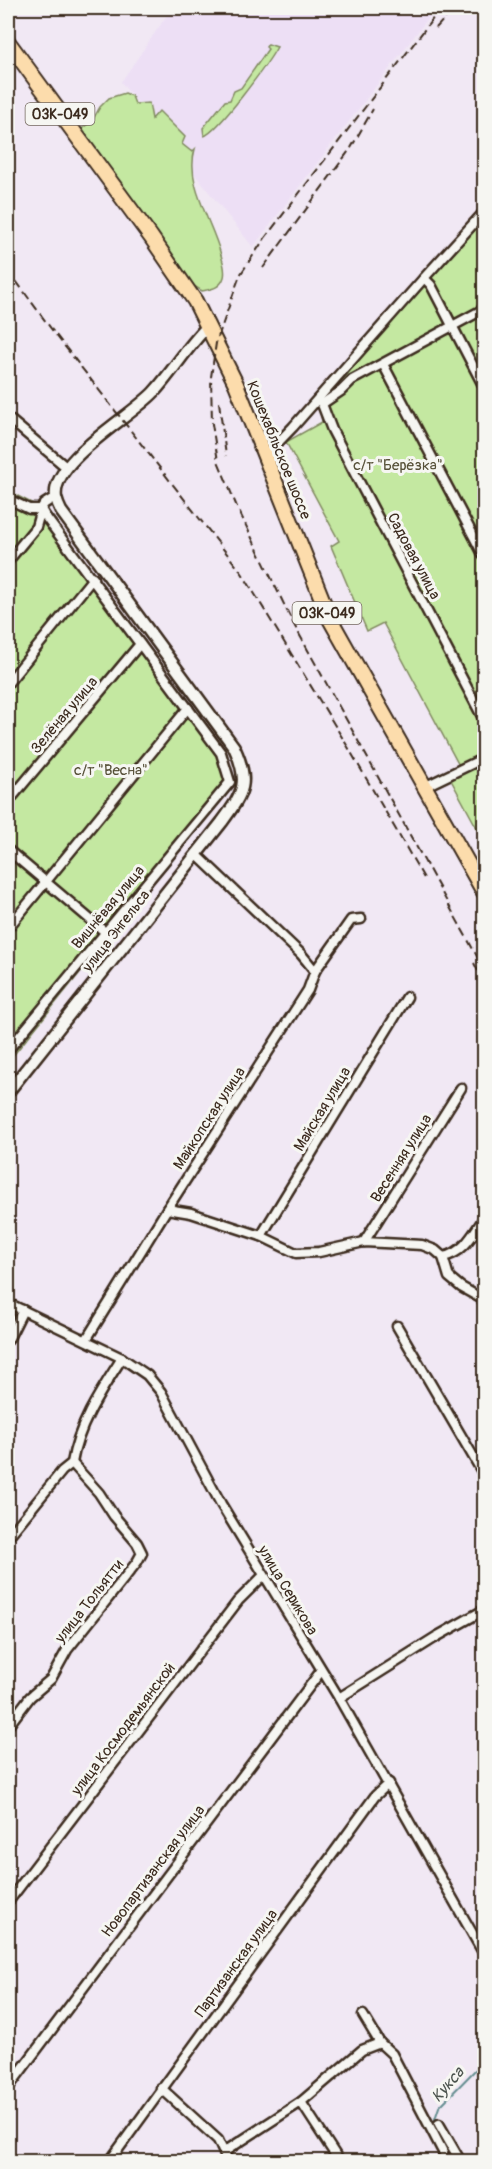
<svg xmlns="http://www.w3.org/2000/svg" width="492" height="2169" viewBox="0 0 492 2169" font-family="Pangolin,sans-serif">
  <rect width="100%" height="100%" fill="#f1e8f4"/>
  <filter id="ink" filterUnits="userSpaceOnUse"><feTurbulence type="fractalNoise" baseFrequency=".0167" numOctaves="2"/><feDisplacementMap in="SourceGraphic" scale="12" xChannelSelector="R" yChannelSelector="G"/><feConvolveMatrix kernelMatrix="1 2 1 2 8 2 1 2 1" color-interpolation-filters="sRGB"/></filter>
  <g filter="url(#ink)">
    <polygon fill="#eddff5" points="172,8 427,8 432,13 253,247 121,82"/>
    <g fill="#c4e8a1" stroke="#808960" stroke-width="1.5">
      <path d="M268,44L277,47C268,63 218,132 204,136L203,128L225,101L230,100L234,91L241,88L268,49L266,47Z"/>
      <path d="M125,93L132,96L135,104L149,103L152,119L159,111L185,137L182,144L192,152L195,149C185,184 212,221 221,255C223,262 226,270 224,277C221,288 211,289 202,291L194,286L80,130L92,121L100,107L109,98Z"/>
      <polygon points="484,220 484,838 483,839 451,780 463,773 383,623 367,631 331,546 339,541 286,442 322,422 319,402"/>
      <polygon points="8,491 49,512 220,744 231,766 233,783 8,1062"/>
    </g>
    <g fill="none" stroke-linecap="round" stroke-linejoin="round">
      <g stroke="#648e90" stroke-width="2">
        <polyline points="445,2147 434,2122 439,2107 484,2061"/>
        <polyline points="446,2153 448,2162"/>
      </g>
      <g stroke="#3b2a1e" stroke-width="13">
        <g id="minor">
          <polyline points="424,278 431,285 484,387"/>
          <polyline points="383,364 484,556"/>
          <polyline points="322,404 332,430 484,720"/>
          <polyline points="322,404 341,391 352,380 484,309"/>
          <polyline points="8,418 66,467"/>
          <polyline points="264,457 293,427 424,278 484,212"/>
          <polyline points="8,499 29,509 41,509 36,527 8,561"/>
          <polyline points="8,683 93,578"/>
          <polyline points="424,787 484,758"/>
          <polyline points="8,802 140,644"/>
          <polyline points="8,850 105,932"/>
          <polyline points="196,854 301,954 315,971"/>
          <polyline points="8,928 188,708"/>
          <polyline points="8,1050 230,782 221,753 45,516 41,509 44,504 55,497"/>
          <polyline points="167,1209 191,1213 261,1236 296,1253 319,1252 364,1242 422,1245 435,1250 443,1257 449,1277 461,1287 484,1300"/>
          <polyline points="261,1236 407,997"/>
          <polyline points="364,1242 461,1088"/>
          <path d="M443,1257C464,1253 473,1234 484,1218"/>
          <polyline points="8,1303 122,1358 147,1375 161,1392 221,1504 339,1698 484,1954"/>
          <polyline points="397,1326 484,1475"/>
          <polyline points="8,1340 23,1310"/>
          <polyline points="86,1340 167,1209 308,990 315,971 351,920 361,919"/>
          <path d="M8,1537L62,1471L72,1463C78,1425 101,1391 122,1358"/>
          <polyline points="339,1698 436,1637 484,1610"/>
          <polyline points="8,1726 30,1697 51,1679 67,1650 137,1562 142,1553 137,1543 114,1516 99,1493 72,1463"/>
          <polyline points="8,1902 238,1601 264,1575"/>
          <polyline points="363,2015 380,2043 392,2054 443,2152"/>
          <polyline points="8,2088 321,1671"/>
          <polyline points="161,2088 218,2140 228,2162"/>
          <polyline points="301,2102 340,2162"/>
          <polyline points="439,2124 461,2162"/>
          <polyline points="224,2152 301,2102 362,2050 380,2043"/>
          <polyline points="109,2162 375,1796 389,1783"/>
        </g>
      </g>
      <g stroke="#3b2a1e" stroke-width="15">
        <path id="tertiary" d="M8,1092L222,822C244,792 250,782 234,747L61,511C59,507 57,502 56,498C50,461 131,417 154,392C173,371 187,347 207,327"/>
      </g>
      <g stroke="#3b2a1e" stroke-width="18">
        <polyline id="primary" points="8,42 151,237 195,301 236,384 330,619 484,892"/>
      </g>
      <use href="#minor" stroke="#f6f6f2" stroke-width="8"/>
      <use href="#tertiary" stroke="#f6f6f2" stroke-width="10"/>
      <use href="#primary" stroke="#fcdcac" stroke-width="14"/>
      <g stroke="#3b2a1e" stroke-width="2" stroke-dasharray="9 4.5" stroke-linecap="butt">
        <polyline points="441,8 265,238 240,275 216,343 211,377 212,424 218,461 237,507 293,623 484,969"/>
        <polyline points="436,28 454,8"/>
        <polyline points="263,268 351,148 373,109"/>
        <polyline points="8,270 52,330 242,573 348,747 425,880"/>
        <polyline points="219,402 226,456"/>
        <polyline points="474,963 484,983"/>
      </g>
    </g>
  </g>
  <g text-anchor="middle" stroke-width="6" stroke-linejoin="round" paint-order="stroke">
    <g fill="#f6f6f2" stroke="#73675e" stroke-width="1.5">
      <rect x="25.5" y="103" width="69" height="22" rx="4.5"/>
      <rect x="292.5" y="602" width="69" height="22" rx="4.5"/>
    </g>
    <g font-size="14" font-weight="bold" fill="#3b2a1e">
      <text x="60" y="119">03К-049</text>
      <text x="327" y="618">03К-049</text>
    </g>
    <g font-size="15" fill="#3b2a1e" stroke="#f6f6f2">
      <text transform="translate(279 450) rotate(68)" y="5">Кошехабльское шоссе</text>
      <text transform="translate(414 556) rotate(62)" y="5">Садовая улица</text>
      <text transform="translate(64 715) rotate(-50)" y="5">Зелёная улица</text>
      <text transform="translate(108 907) rotate(-50)" y="5">Вишнёвая улица</text>
      <text transform="translate(116 931) rotate(-52)" y="5">улица Энгельса</text>
      <text transform="translate(322 1109) rotate(-59)" y="5">Майская улица</text>
      <text transform="translate(209 1118) rotate(-57)" y="5">Майкопская улица</text>
      <text transform="translate(401 1158) rotate(-58)" y="5">Весенняя улица</text>
      <text transform="translate(288 1590) rotate(59)" y="5">улица Серикова</text>
      <text transform="translate(89 1601) rotate(-52)" y="5">улица Тольятти</text>
      <text transform="translate(123 1729) rotate(-53)" y="5">улица Космодемьянской</text>
      <text transform="translate(153 1871) rotate(-53)" y="5">Новопартизанская улица</text>
      <text transform="translate(236 1963) rotate(-54)" y="5">Партизанская улица</text>
    </g>
    <g font-size="15" fill="#565038" stroke="#f6f6f2">
      <text x="398" y="470">с/т "Берёзка"</text>
      <text x="111" y="775">с/т "Весна"</text>
    </g>
    <g font-size="16" font-style="italic" fill="#4c544e" stroke="#f6f6f2">
      <text transform="translate(447 2084) rotate(-49)" y="6">Кукса</text>
    </g>
  </g>
  <rect width="492" height="2169" fill="none" stroke="#f6f6f2" stroke-width="30"/>
  <rect x="15" y="15" width="462" height="2139" fill="none" stroke="#3b2a1e" stroke-width="2" filter="url(#ink)"/>
</svg>
